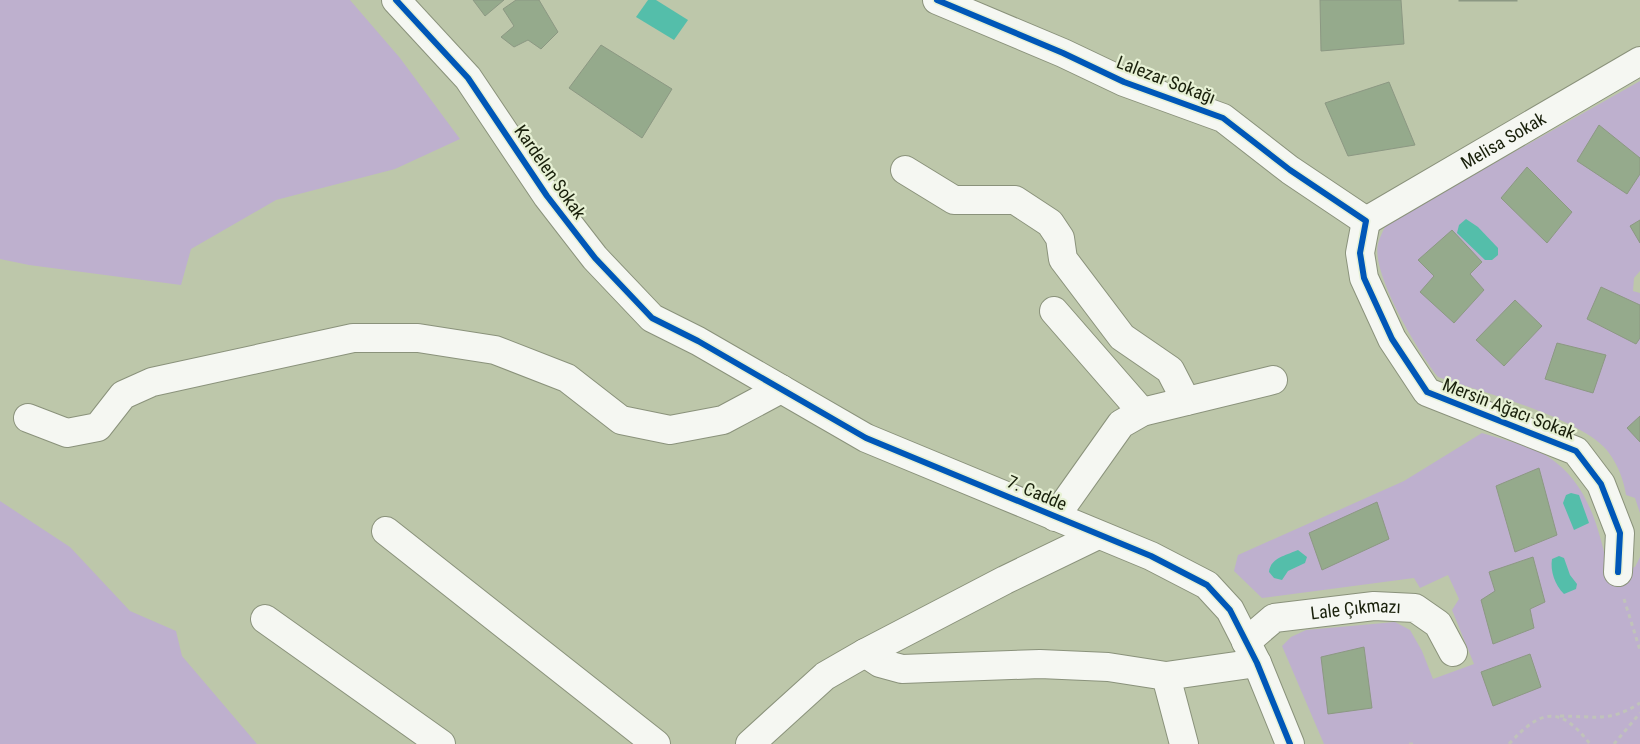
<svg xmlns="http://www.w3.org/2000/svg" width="1640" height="744" viewBox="0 0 1640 744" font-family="'Roboto Condensed',sans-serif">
  <rect width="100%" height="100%" fill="#bdc7aa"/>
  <g fill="#beb0ce">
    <polygon points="0,0 350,0 400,58 460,139 395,169 276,200 191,249 181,285 29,265 0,259"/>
    <path d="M1640,81V271L1634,278L1633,291L1640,293V513L1635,498L1626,495C1624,481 1618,465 1609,453C1585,419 1479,391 1438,377C1419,353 1371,274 1378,244C1380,236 1385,227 1389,219L1431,199Z"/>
    <path d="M1482,433C1501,439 1531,446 1547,456C1589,483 1599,529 1609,574L1635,567L1640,557V744H1324L1282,646L1291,637L1306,630L1395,622L1410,630L1422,651L1433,679L1474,664L1452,610L1459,599L1448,575L1420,588L1414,578L1262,598L1234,571L1238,555L1404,481Z"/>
    <polygon points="0,501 70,547 130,611 176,631 182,656 257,744 0,744"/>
  </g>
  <g fill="#54beaa">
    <polygon points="648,0 656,0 688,20 674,40 636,17"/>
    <polygon points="1466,219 1478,227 1498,248 1498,255 1492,260 1485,260 1457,233 1459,225"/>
    <polygon points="1571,493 1579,495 1589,523 1574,530 1563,503 1566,495"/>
    <path d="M1298,550L1307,557L1305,563L1288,571L1282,580L1274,578L1269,572C1270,558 1287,555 1298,550Z"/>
    <path d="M1559,556L1564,558L1570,575L1577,584L1576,589L1564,594C1555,585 1550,571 1552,559Z"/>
  </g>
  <g fill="#95aa8c" stroke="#8c9883">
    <polygon points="473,0 504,0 485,16"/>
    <polygon points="516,0 539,0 558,32 541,49 528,40 514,47 501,37 514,26 503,9"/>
    <polygon points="1320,0 1401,0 1404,44 1321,51"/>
    <rect x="1459" y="0" width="58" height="1"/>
    <polygon points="601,45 672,89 642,138 569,88"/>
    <polygon points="1389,82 1415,145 1348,156 1325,103"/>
    <polygon points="1599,125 1640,158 1640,174 1627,194 1577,161"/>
    <polygon points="1527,167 1572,212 1547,243 1501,198"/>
    <polygon points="1640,220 1640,243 1630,226"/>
    <polygon points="1452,230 1482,262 1470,274 1484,290 1454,323 1420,292 1434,276 1418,260"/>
    <polygon points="1601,287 1640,305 1640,338 1636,344 1587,319"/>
    <polygon points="1515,300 1542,326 1504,366 1476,340"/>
    <polygon points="1557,343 1606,355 1593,393 1545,379"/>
    <polygon points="1640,416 1640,442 1627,428"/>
    <polygon points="1539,468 1557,535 1515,552 1496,486"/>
    <polygon points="1377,502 1389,539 1322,570 1309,533"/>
    <polygon points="1533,557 1545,602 1530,609 1534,628 1493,644 1481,600 1495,591 1489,572"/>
    <polygon points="1364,647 1372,708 1328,714 1321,657"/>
    <polygon points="1530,654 1541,687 1493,706 1481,672"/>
  </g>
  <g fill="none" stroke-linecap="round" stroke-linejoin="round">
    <g stroke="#8a927b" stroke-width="30">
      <g id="minor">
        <polyline points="396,0 468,78 547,196 595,258 652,318 698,341 866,438 1151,556 1207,585 1230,610 1257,663 1290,744"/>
        <polyline points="937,0 1063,53 1124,82 1223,118 1290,170 1366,221"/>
        <polyline points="905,170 954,200 1015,200 1050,223 1060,238 1063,259 1122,337 1170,370 1186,401"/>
        <polyline points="1366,221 1360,253 1364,278 1392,339 1427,392 1576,451 1601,484 1620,533 1618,572"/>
        <path id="s1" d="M1366,221L1640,61"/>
        <polyline points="1054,311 1142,412"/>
        <polyline points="28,418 67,433 98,427 123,395 152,382 353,338 418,338 495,350 567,378 621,420 670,430 723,420 781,389"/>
        <polyline points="1055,517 1121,424 1142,412 1273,380"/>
        <polyline points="386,531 656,744"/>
        <polyline points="265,619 441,744"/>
        <path id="s2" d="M1246,642L1274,618L1374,606L1415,608L1438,624L1453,652"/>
        <polyline points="865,653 880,663 902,669 1040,664 1108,667 1166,676 1257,663"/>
        <polyline points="1166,676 1184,744"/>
        <polyline points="750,744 825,676 865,653 1005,580 1098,535"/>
      </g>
    </g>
    <g stroke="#c0c3ba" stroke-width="3" stroke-dasharray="4 4" stroke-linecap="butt">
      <polyline points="1624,599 1640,650"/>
      <path d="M1560,716C1594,716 1609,723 1640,703"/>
      <polyline points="1409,744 1416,744"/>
      <path d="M1509,744C1541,709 1560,705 1590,744"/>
      <polyline points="1614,744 1640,713"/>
    </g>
    <use href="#minor" stroke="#f5f7f2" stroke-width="28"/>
    <g stroke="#e7f1d5" stroke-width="9">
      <g id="cycleway">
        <polyline points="396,0 468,78 547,196 595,258 652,318 698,341 866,438 1151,556 1207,585 1230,610 1257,663 1290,744"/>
        <polyline points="937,0 1063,53 1124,82 1223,118 1290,170 1366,221 1360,253 1364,278 1392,339 1427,392 1576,451 1601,484 1620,533 1618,572"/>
      </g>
    </g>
    <use href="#cycleway" stroke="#0057b8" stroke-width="6"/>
  </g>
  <g text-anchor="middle" stroke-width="4.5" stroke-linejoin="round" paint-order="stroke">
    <g font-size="18" fill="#19200b" stroke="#e7f1d5">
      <text transform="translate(1166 80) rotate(21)" y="6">Lalezar Sokağı</text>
      <text dy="6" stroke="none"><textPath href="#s1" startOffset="159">Melisa Sokak</textPath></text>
      <text transform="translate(550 172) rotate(55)" y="6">Kardelen Sokak</text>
      <text transform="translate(1509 409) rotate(21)" y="6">Mersin Ağacı Sokak</text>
      <text transform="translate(1037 493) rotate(23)" y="6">7. Cadde</text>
      <text dy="6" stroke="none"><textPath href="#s2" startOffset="119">Lale Çıkmazı</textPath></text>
    </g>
  </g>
</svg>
